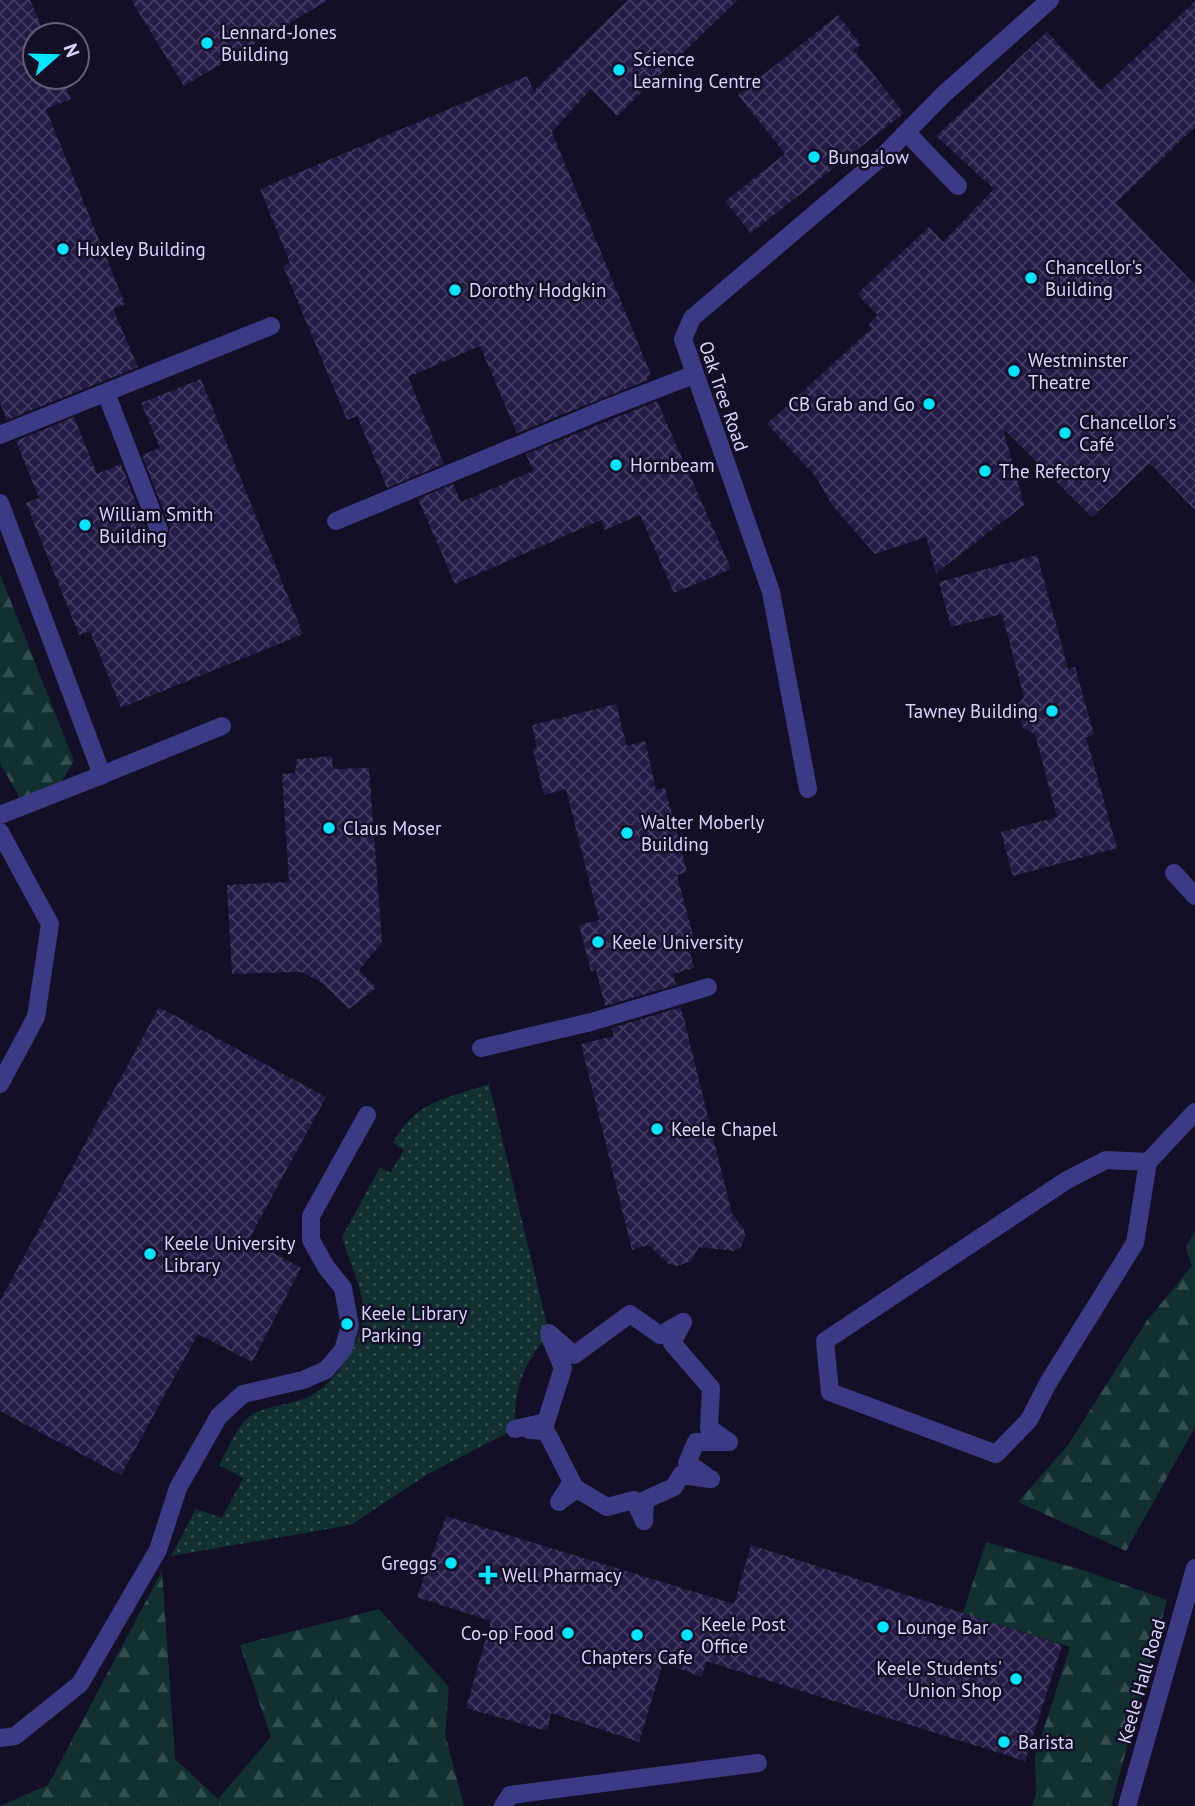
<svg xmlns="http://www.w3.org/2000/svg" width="1195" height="1806" viewBox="0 0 1195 1806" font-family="'PT Sans',sans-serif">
  <defs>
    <pattern id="grass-dots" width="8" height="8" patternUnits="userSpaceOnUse" patternTransform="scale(1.75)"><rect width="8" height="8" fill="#12302f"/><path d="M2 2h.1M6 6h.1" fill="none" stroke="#344d4e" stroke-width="1.8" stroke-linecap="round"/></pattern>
    <pattern id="forest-firs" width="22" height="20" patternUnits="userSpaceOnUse" patternTransform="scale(1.75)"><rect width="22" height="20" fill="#12302f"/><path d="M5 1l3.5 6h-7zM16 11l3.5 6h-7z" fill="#344d4e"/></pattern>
    <pattern id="building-cross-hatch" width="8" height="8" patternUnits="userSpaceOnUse" patternTransform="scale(1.75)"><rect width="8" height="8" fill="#241b47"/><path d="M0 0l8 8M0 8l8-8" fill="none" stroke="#433b63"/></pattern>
  </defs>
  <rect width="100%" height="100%" fill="#130f26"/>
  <path fill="url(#grass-dots)" d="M489,1084L549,1333C524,1363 513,1390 515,1429L428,1474L351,1525L171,1556L196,1509L222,1518L243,1478L219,1465C227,1452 237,1425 250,1416C268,1404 291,1406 310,1396C337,1383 365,1337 363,1308C361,1281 348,1261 342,1237L380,1167L390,1173L404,1150L393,1143C416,1100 446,1099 489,1084Z"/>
  <g fill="url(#forest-firs)">
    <polygon points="0,574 74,761 57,789 21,800 0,763"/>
    <polygon points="1195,1230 1195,1427 1126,1551 1018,1502 1068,1445 1146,1322 1192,1266 1186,1247"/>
    <polygon points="986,1542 1086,1571 1167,1600 1111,1806 1032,1806 1036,1794 1035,1756 1070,1647 963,1613"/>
    <polygon points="162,1571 175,1759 218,1799 271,1737 240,1645 379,1609 449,1687 445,1734 464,1806 0,1806 48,1785"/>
  </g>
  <g fill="url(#building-cross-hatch)">
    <polygon points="0,0 30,0 45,35 35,35 35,77 62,77 71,99 46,109 125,304 113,309 138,367 7,420 0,402"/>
    <polygon points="131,0 328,0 184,86"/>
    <polygon points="628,0 738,0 617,116 591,89 552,132 651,375 647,377 648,380 517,433 480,346 408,377 444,464 387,488 357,416 347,420 283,266 290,263 260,189 527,76 534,91"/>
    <polygon points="1195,1 1195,127 1116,203 1195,285 1195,510 1150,463 1092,517 1003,428 1024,505 936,573 926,537 875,554 831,504 817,478 767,424 872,328 868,325 878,315 857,294 929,227 943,242 994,189 936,136 1047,32 1101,90"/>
    <polygon points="838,15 861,45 854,50 904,113 751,233 725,201 785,154 738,95"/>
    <polygon points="201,379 303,634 121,708 90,631 79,635 26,503 39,498 16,441 74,417 97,474 121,464 148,534 152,539 162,541 168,537 170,527 142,455 160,448 141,403"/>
    <polygon points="657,401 731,569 674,593 640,515 605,530 601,520 455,584 418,499 453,484 461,502 533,471 526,454"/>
    <polygon points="1037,555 1068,669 1075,667 1094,735 1086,737 1117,848 1013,876 1001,832 1057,817 1035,734 1024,729 1018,718 1017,705 1024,697 1002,614 951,627 939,582"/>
    <polygon points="616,704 627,746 645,741 656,790 665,788 687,872 677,875 695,943 688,944 694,968 673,974 676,985 605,1006 596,970 591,971 579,925 599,920 566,789 544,795 533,749 537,748 532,725"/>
    <polygon points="332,756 333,769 369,768 382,943 359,970 376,988 349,1009 321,982 301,972 232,974 227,885 289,882 282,774 295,773 297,759"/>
    <polygon points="159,1007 326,1097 249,1239 301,1268 252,1362 198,1334 121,1475 0,1411 0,1301"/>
    <polygon points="681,1007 732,1214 744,1229 745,1236 741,1247 734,1251 699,1247 691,1261 677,1266 669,1264 648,1245 632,1250 581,1044 614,1036 611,1028"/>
    <polygon points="446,1516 734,1604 751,1545 1062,1645 1025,1761 706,1661 702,1677 663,1663 639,1742 551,1713 547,1731 466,1708 491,1621 417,1597"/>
  </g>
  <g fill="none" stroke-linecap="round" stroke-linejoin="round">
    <g stroke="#3d3a85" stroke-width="18">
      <polyline points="907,133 958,186"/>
      <polyline points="106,393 159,530"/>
      <polyline points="605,409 693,375"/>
      <polyline points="0,435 271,326"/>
      <polyline points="0,503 102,775 222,726"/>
      <polyline points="808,789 771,592 683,339 692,318 884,155 944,94 1050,0"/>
      <polyline points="0,815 102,775"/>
      <polygon points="1106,1160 1148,1162 1135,1243 1048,1383 1029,1420 996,1454 830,1392 825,1341 1067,1180"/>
      <polyline points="0,1738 15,1736 80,1684 158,1550 178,1488 219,1416 243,1394 303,1380 326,1370 343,1350 350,1326 343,1288 326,1267 311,1240 311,1216 367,1115"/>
      <polyline points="503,1806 510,1795 758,1763"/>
    </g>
    <g stroke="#3d3a85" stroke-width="18">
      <polyline points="336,521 605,409"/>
      <polyline points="0,832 50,924 36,1017 0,1084"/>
      <polyline points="1174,873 1195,896"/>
      <polyline points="481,1048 591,1022 708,987"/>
      <polyline points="1148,1162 1195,1112"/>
      <polyline points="683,1322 672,1343 711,1388 709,1428 729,1442"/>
      <polyline points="549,1333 574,1355 630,1314 660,1335 683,1322"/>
      <polyline points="515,1429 546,1422 563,1368 550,1337"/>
      <polyline points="529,1430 546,1431 572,1482 559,1502"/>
      <polyline points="705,1475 687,1463 696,1442 729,1442"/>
      <polyline points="561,1500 577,1489 607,1507 634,1500 644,1521"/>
      <polyline points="644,1521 645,1500 674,1487 681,1475 711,1479"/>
      <polyline points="1127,1806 1195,1568"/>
    </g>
  </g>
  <g fill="#00e5ff" stroke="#130f26" stroke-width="2.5">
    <circle cx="207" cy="43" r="7"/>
    <circle cx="619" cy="70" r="7"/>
    <circle cx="814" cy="157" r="7"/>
    <circle cx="63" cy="249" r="7"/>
    <circle cx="1031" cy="278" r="7"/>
    <circle cx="455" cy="290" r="7"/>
    <circle cx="1014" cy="371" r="7"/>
    <circle cx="929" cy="404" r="7"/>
    <circle cx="1065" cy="433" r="7"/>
    <circle cx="616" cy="465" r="7"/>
    <circle cx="985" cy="471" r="7"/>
    <circle cx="85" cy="525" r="7"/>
    <circle cx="1052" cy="711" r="7"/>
    <circle cx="329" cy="828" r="7"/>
    <circle cx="627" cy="833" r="7"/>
    <circle cx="598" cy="942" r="7"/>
    <circle cx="657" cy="1129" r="7"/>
    <circle cx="150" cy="1254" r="7"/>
    <circle cx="347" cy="1324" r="7"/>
    <circle cx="451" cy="1563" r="7"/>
    <path d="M484.5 1564.5h7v7h7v7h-7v7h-7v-7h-7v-7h7z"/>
    <circle cx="883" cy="1627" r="7"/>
    <circle cx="568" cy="1633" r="7"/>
    <circle cx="637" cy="1635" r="7"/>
    <circle cx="687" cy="1635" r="7"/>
    <circle cx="1016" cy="1679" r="7"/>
    <circle cx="1004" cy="1742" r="7"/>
  </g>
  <g text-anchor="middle" stroke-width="5" stroke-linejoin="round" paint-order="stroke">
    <g font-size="19" fill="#d9d4ff" stroke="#130f26" text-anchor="start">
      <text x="221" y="39">Lennard-Jones<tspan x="221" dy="22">Building</tspan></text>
      <text x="633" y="66">Science<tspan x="633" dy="22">Learning Centre</tspan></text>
      <text x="828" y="164">Bungalow</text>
      <text x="77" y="256">Huxley Building</text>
      <text x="1045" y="274">Chancellor's<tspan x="1045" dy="22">Building</tspan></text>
      <text x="469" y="297">Dorothy Hodgkin</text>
      <text x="1028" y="367">Westminster<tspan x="1028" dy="22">Theatre</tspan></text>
      <text x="915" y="411" text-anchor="end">CB Grab and Go</text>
      <text x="1079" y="429">Chancellor's<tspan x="1079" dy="22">Café</tspan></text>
      <text x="630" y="472">Hornbeam</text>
      <text x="999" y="478">The Refectory</text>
      <text x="99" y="521">William Smith<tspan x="99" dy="22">Building</tspan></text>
      <text x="1038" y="718" text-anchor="end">Tawney Building</text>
      <text x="641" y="829">Walter Moberly<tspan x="641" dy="22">Building</tspan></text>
      <text x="343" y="835">Claus Moser</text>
      <text x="612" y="949">Keele University</text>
      <text x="671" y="1136">Keele Chapel</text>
      <text x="164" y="1250">Keele University<tspan x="164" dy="22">Library</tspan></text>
      <text x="361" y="1320">Keele Library<tspan x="361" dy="22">Parking</tspan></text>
      <text x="437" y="1570" text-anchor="end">Greggs</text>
      <text x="502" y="1582">Well Pharmacy</text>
      <text x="701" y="1631">Keele Post<tspan x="701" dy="22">Office</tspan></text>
      <text x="897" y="1634">Lounge Bar</text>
      <text x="554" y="1640" text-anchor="end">Co-op Food</text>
      <text x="637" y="1664" text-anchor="middle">Chapters Cafe</text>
      <text x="1002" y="1675" text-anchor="end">Keele Students'<tspan x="1002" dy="22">Union Shop</tspan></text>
      <text x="1018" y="1749">Barista</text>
    </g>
    <g font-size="19" fill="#d9d4ff" stroke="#130f26">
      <text transform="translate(724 396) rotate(71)" y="7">Oak Tree Road</text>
      <text transform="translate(1141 1681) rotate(-74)" y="7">Keele Hall Road</text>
    </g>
  </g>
  <g transform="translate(56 56) rotate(70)"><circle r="33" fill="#130f26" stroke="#625e7d" stroke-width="2"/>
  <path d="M0-5L12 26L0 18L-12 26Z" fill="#00e5ff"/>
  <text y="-10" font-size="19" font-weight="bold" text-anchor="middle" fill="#d9d4ff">N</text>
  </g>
</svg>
